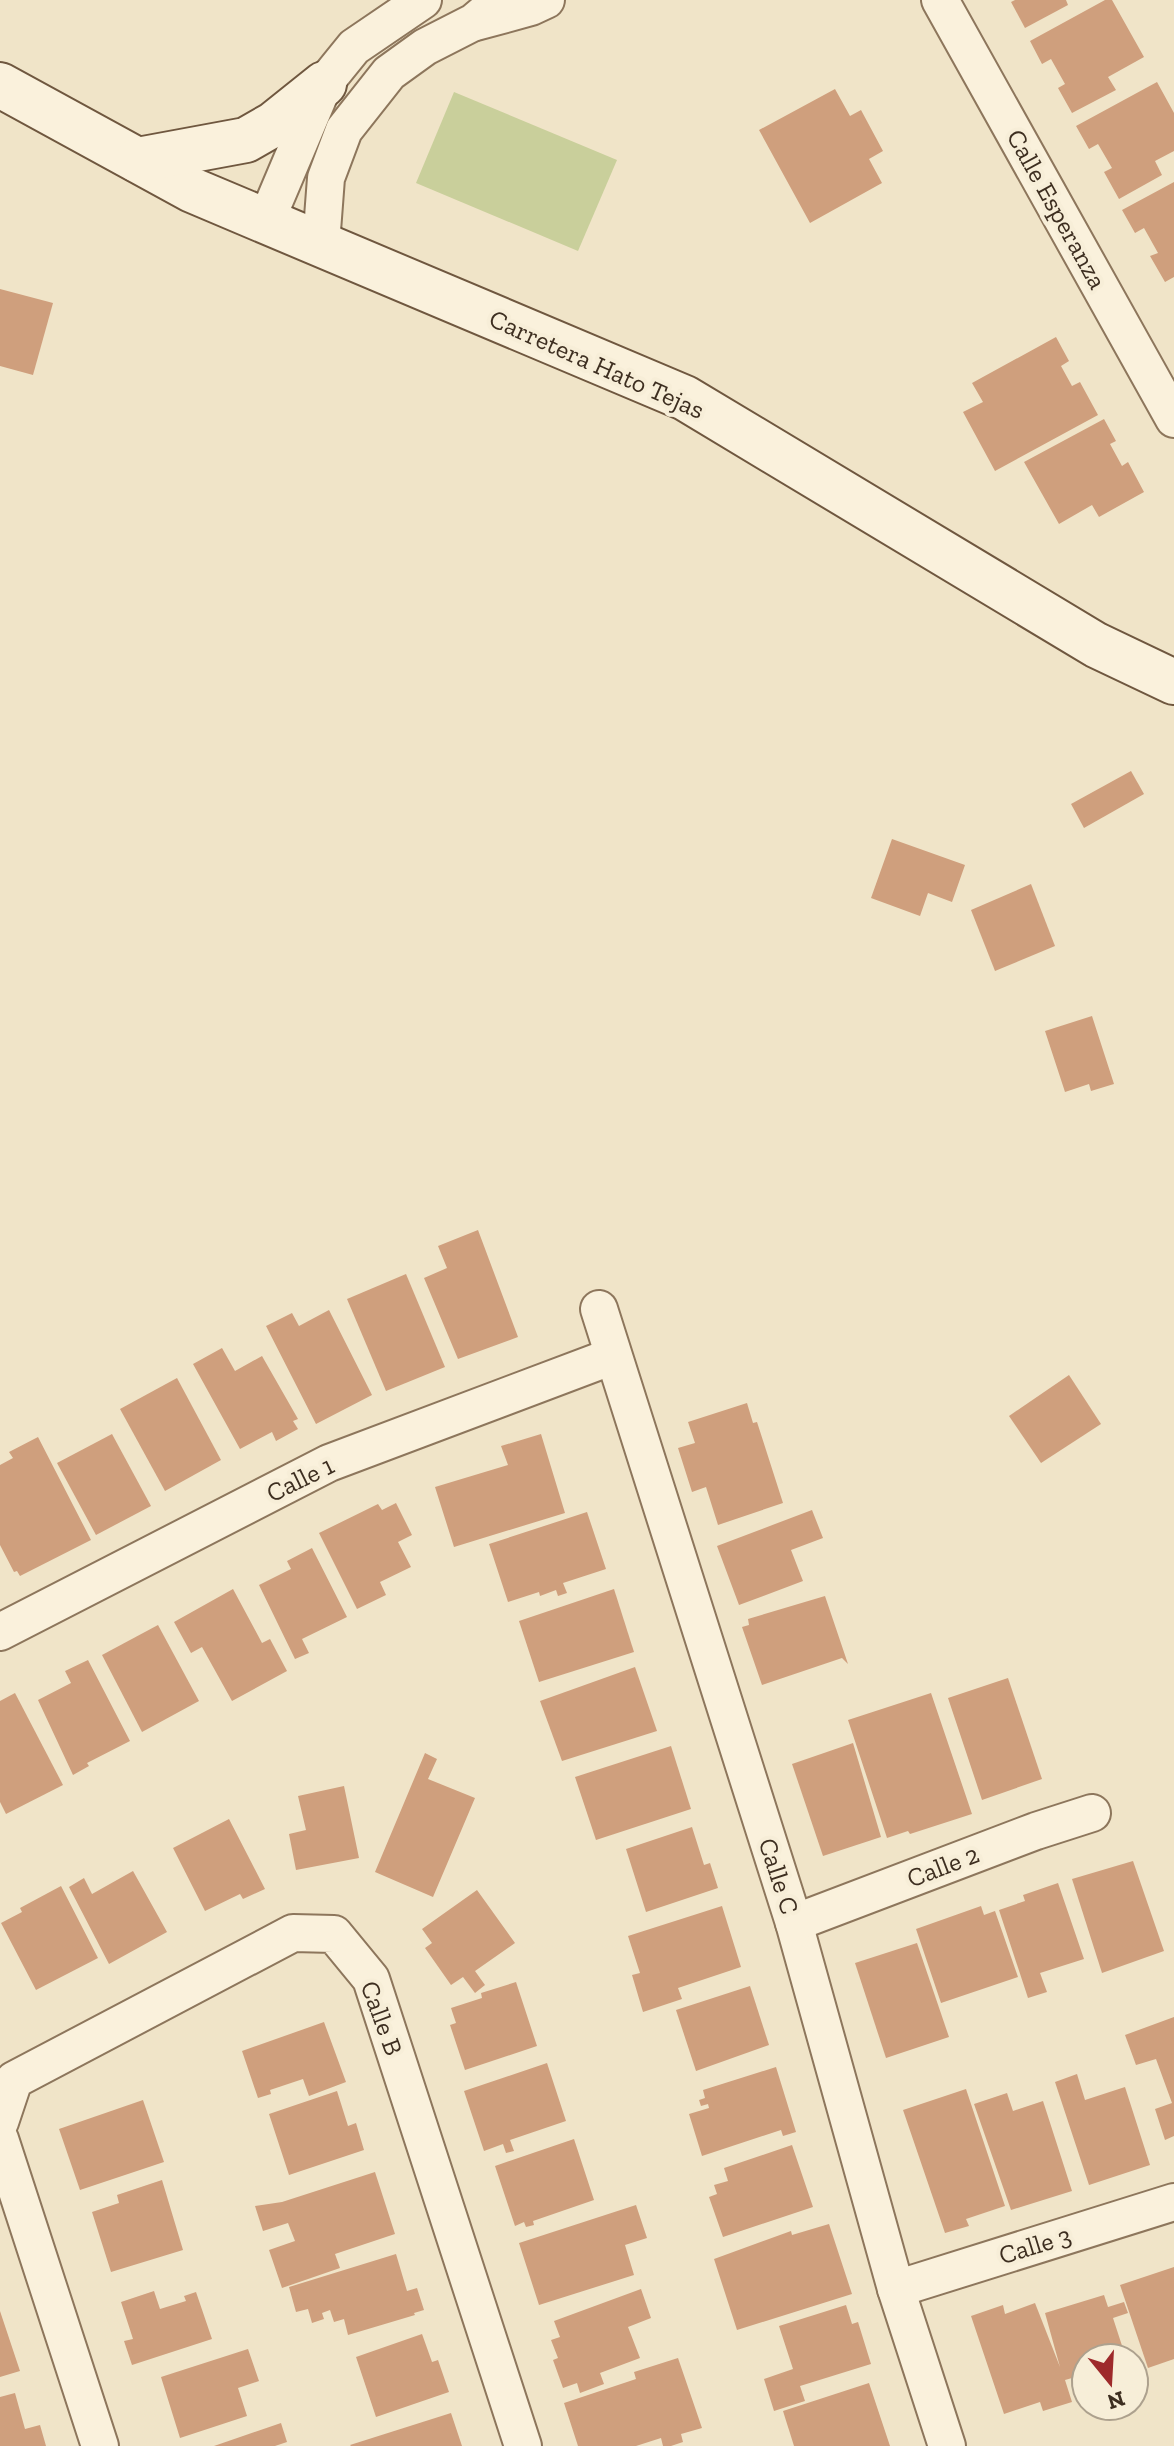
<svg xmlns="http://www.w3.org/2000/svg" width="1174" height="2446" viewBox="0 0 1174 2446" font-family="'Zilla Slab',serif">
  <rect width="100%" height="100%" fill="#f0e4c8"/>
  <polygon fill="#c9cf9b" points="454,92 617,160 578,251 416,183"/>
  <g fill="#cf9f7d">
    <polygon points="1015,0 1066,0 1068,5 1025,28 1011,2"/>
    <polygon points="1105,0 1112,0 1144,57 1108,77 1116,90 1072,113 1058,88 1065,84 1051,59 1042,64 1030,41"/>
    <polygon points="1157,82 1174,113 1174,151 1155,161 1162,175 1119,199 1104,172 1112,168 1098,144 1089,149 1076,126"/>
    <polygon points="835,89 850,116 861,110 883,151 869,159 882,183 810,223 759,130"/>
    <polygon points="1174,182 1174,277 1165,282 1150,256 1158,253 1144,228 1135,233 1122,210"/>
    <polygon points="0,289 53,303 33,375 0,366"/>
    <polygon points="1056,337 1069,361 1061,366 1072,386 1080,382 1098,415 995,471 963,412 983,402 972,383"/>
    <polygon points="1104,419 1116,441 1110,444 1122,466 1128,462 1144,492 1099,517 1092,505 1059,524 1024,462"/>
    <polygon points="1131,771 1144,794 1084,828 1071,804"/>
    <polygon points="892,839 965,865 952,902 928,893 920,916 871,898"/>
    <polygon points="1031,884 1055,946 995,971 971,910"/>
    <polygon points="1092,1016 1114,1084 1091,1091 1089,1084 1065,1092 1045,1031"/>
    <polygon points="478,1230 518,1337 458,1359 424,1278 447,1268 438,1246"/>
    <polygon points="406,1274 445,1367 386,1391 347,1299"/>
    <polygon points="329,1310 372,1395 316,1424 266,1326 292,1313 299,1326"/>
    <polygon points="222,1348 235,1371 262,1356 298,1419 293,1421 298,1429 276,1441 272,1432 240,1449 193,1364"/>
    <polygon points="1069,1375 1101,1424 1041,1463 1009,1416"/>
    <polygon points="177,1378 221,1460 165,1491 120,1409"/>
    <polygon points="747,1403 753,1423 757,1422 783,1503 718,1525 706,1487 692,1492 678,1448 695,1443 688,1422"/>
    <polygon points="112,1434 151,1506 96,1535 57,1463"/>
    <polygon points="541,1434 565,1513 454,1547 435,1487 508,1465 501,1446"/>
    <polygon points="38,1437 91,1540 20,1576 17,1571 14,1572 0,1545 0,1465 13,1458 9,1452"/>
    <polygon points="396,1503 412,1535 398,1542 411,1567 380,1582 386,1595 357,1609 319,1533 378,1504 382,1510"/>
    <polygon points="812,1510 823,1538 791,1550 803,1581 739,1605 717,1546"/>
    <polygon points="587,1512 606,1569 563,1583 567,1593 558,1596 556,1590 540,1596 539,1592 508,1602 489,1544"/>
    <polygon points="312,1548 347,1617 302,1639 309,1653 295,1659 259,1585 291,1569 287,1561"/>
    <polygon points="233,1589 262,1643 270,1639 287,1671 232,1701 202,1647 191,1653 174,1622"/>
    <polygon points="614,1589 634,1652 539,1682 519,1621"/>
    <polygon points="825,1596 848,1664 842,1658 762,1685 742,1627 749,1625 748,1619"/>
    <polygon points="158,1625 199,1701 142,1732 102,1655"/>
    <polygon points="88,1660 130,1741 87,1763 89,1766 73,1775 38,1700 71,1683 65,1671"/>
    <polygon points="635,1667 657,1731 562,1761 540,1701"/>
    <polygon points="1008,1678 1042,1779 982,1800 948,1698"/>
    <polygon points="15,1693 63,1785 6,1814 0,1802 0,1701"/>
    <polygon points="931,1693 972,1814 910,1834 908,1831 887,1838 848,1720"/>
    <polygon points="853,1743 881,1837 823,1856 792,1764"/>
    <polygon points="671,1746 691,1809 596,1840 575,1777"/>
    <polygon points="425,1753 437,1759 428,1779 475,1798 433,1897 375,1872"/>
    <polygon points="344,1786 359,1858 296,1870 289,1834 306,1830 298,1796"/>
    <polygon points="229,1819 265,1889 243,1899 240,1894 205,1911 173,1848"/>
    <polygon points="692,1827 704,1865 710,1863 718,1888 646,1912 626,1849"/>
    <polygon points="1133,1861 1164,1951 1102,1973 1072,1879"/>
    <polygon points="133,1871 167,1932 109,1964 69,1887 84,1878 92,1894"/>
    <polygon points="1058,1883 1084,1959 1040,1973 1047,1992 1028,1998 999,1910 1025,1901 1023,1895"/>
    <polygon points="61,1886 98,1958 36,1990 1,1923 22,1912 20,1908"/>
    <polygon points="477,1890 515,1943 475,1971 485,1985 475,1993 463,1977 451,1985 425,1948 432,1943 422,1929"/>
    <polygon points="722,1906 741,1967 678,1988 682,1999 643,2012 632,1975 640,1973 628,1936"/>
    <polygon points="981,1906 984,1915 995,1911 1018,1977 941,2003 916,1929"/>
    <polygon points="917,1943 949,2037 886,2058 855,1963"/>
    <polygon points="516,1982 537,2046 465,2070 450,2025 456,2023 451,2008 482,1998 481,1993"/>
    <polygon points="750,1986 769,2045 696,2071 676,2010"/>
    <polygon points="1174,2017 1174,2136 1165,2140 1155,2109 1172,2103 1156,2059 1136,2065 1125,2035"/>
    <polygon points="324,2022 346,2082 309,2096 303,2079 270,2090 271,2094 258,2098 242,2051"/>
    <polygon points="547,2063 566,2121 510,2140 514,2151 506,2153 503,2144 484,2151 464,2091"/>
    <polygon points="776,2067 796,2132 783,2136 781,2130 702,2156 689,2114 709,2108 708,2104 701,2106 699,2100 705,2098 703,2090"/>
    <polygon points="1077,2074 1085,2100 1125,2087 1150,2165 1089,2185 1055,2082"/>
    <polygon points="966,2089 1005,2206 966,2219 969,2226 945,2233 903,2110"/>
    <polygon points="337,2091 348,2126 356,2123 364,2150 289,2175 269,2114"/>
    <polygon points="1007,2093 1013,2111 1043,2101 1072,2191 1011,2210 974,2104"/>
    <polygon points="143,2100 164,2162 80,2190 59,2129"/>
    <polygon points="574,2139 594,2200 533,2221 534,2225 526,2227 524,2222 515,2226 495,2166"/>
    <polygon points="792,2145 813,2207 723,2237 709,2197 717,2194 714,2185 728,2181 724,2168"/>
    <polygon points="375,2172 395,2234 335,2254 340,2268 282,2288 269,2250 295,2241 288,2223 263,2231 255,2206 282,2202"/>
    <polygon points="162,2180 183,2250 111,2272 92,2212 119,2203 117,2195"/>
    <polygon points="636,2205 647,2238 625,2245 634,2275 539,2305 519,2243"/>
    <polygon points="829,2224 852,2294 737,2330 714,2259 791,2231 792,2235"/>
    <polygon points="396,2254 407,2291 417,2288 424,2310 414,2313 415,2315 348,2335 344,2319 334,2322 330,2310 322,2313 324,2319 312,2323 308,2309 296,2312 289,2287"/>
    <polygon points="1174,2267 1174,2359 1148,2368 1120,2285"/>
    <polygon points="641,2289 651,2318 628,2327 640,2358 600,2373 604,2384 580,2393 577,2383 563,2388 553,2360 558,2358 551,2340 560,2337 554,2321"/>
    <polygon points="154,2291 160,2309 186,2301 184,2296 196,2292 212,2339 132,2365 124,2341 133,2339 121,2302"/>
    <polygon points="1104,2295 1108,2307 1124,2302 1128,2313 1113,2318 1126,2358 1086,2358 1086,2374 1065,2380 1072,2402 1043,2411 1040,2402 1004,2414 971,2316 1003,2305 1005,2314 1035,2303 1060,2367 1045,2313"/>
    <polygon points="846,2305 852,2324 858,2322 871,2364 800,2386 805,2401 774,2411 764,2379 793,2369 779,2326"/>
    <polygon points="0,2311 20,2371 0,2377"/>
    <polygon points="422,2334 432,2362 438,2360 449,2392 376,2417 356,2357"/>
    <polygon points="248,2349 259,2381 238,2388 247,2416 180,2438 161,2377"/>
    <polygon points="678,2358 702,2428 681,2434 683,2442 671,2446 663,2446 661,2438 636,2446 578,2446 564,2403 636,2379 634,2372"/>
    <polygon points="869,2383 890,2446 794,2446 783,2411"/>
    <polygon points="15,2393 25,2429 40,2425 46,2446 0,2446 0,2397"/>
    <polygon points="451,2413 462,2446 351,2446 350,2445"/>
    <polygon points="281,2423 287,2442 275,2446 214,2446"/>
  </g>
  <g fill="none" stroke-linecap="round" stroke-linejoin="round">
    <g stroke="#8d765c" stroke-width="40">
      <g id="street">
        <polyline points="940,0 1174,419"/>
        <polyline points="476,22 531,7 546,0"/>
        <polyline points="266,221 324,84 354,47 423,0"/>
        <polyline points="321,244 326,178 344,130 389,73 425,47 474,22 500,0"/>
        <polyline points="599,1309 794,1923 896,2289 947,2446"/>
        <polyline points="0,1632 329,1463 613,1356"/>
        <polyline points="794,1923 1036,1831 1092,1813"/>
        <polyline points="0,2122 14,2080 293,1933 334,1934 371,1979 523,2446"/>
        <polyline points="0,2139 100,2446"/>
        <polyline points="896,2289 1174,2202"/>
      </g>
    </g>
    <g stroke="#6f573f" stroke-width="48">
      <g id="secondary">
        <polyline points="0,85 192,190 685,398 1096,645 1174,682"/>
        <polyline points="138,160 246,140 274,124 324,84"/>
      </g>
    </g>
    <use href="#street" stroke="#faf1dc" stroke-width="36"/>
    <use href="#secondary" stroke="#faf1dc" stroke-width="44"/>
  </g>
  <g text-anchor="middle" stroke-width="8" stroke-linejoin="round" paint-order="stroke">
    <g font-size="26" fill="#3d2e20" stroke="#f7eed8">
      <text transform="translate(1057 209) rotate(61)" y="9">Calle Esperanza</text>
      <text transform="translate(597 364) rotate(24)" y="9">Carretera Hato Tejas</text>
      <text transform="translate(300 1479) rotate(-26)" y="9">Calle 1</text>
      <text transform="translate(943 1866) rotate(-21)" y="9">Calle 2</text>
      <text transform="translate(779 1876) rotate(72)" y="9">Calle C</text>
      <text transform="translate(382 2018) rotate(70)" y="9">Calle B</text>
      <text transform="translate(1035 2245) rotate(-17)" y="9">Calle 3</text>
    </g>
  </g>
  <g transform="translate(1110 2382) rotate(162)"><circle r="38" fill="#f7eed8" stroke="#ada18e" stroke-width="2"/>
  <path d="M0-6L14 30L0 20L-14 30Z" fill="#9e2a2b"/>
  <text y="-12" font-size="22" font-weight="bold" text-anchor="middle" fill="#3d2e20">N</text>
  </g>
</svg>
